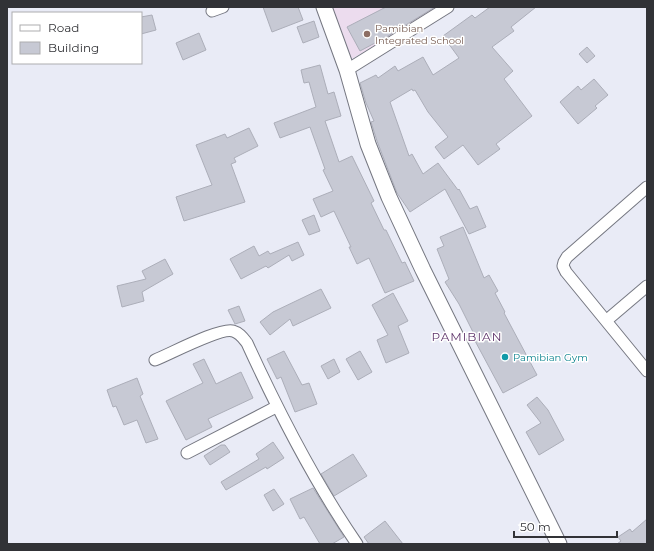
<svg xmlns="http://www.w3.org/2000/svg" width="654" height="551" viewBox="0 0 654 551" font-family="Montserrat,sans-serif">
  <rect width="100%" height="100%" fill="#e9ebf6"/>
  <polygon fill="#ecdcee" points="332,7 441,7 348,61"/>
  <g fill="#c7c9d4" stroke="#acaeb9">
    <polygon points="263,7 298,7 303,20 272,32"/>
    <polygon points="386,7 435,7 388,36 360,51 347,27"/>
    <polygon points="490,7 536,7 511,27 514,31 492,47 513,71 504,79 532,116 496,144 500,149 478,165 463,145 444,159 435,147 448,137 428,112 415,90 413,91 412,89 390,102 409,156 412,154 423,174 438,163 458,190 459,189 470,209 477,206 486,227 469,234 445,189 410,212 397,193 377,141 371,122 374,121 366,103 360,83 376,75 378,78 395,66 398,71 423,57 433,75 459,58 443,36 472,15 475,18"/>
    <polygon points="152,15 156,30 141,34 141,17"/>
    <polygon points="314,21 319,37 303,43 297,27"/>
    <polygon points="199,33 206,50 183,60 176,43"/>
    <polygon points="587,47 595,56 587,63 579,54"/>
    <polygon points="320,65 328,94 334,92 341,116 325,121 339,162 352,156 374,201 371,203 384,230 386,230 402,263 405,262 414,281 385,293 369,258 357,264 349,247 351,247 334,211 321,217 313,199 333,191 323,170 325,169 310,127 280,138 274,123 316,107 309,82 304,83 301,70"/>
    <polygon points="594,79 608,95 595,106 597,108 578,124 560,102 578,86 581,90"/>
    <polygon points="249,128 258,146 234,158 236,162 231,164 245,202 184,221 176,197 212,185 196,145 225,134 227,138"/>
    <polygon points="314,215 320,231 309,235 302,220"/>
    <polygon points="463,227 484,278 489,275 498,291 495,293 505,312 504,313 537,375 503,393 474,339 476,338 459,304 445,282 449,279 437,249 444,246 440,237"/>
    <polygon points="298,242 304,255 292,261 289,255 268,268 266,266 241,279 230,259 254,246 259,256 268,251 270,254"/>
    <polygon points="165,259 173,274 142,292 144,301 122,307 117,286 146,279 142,271"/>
    <polygon points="321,289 331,308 293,326 290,319 270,335 260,322 273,312"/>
    <polygon points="393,293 408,321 398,326 409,353 386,363 377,340 388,335 372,305"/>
    <polygon points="239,306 245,321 235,324 228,310"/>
    <polygon points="284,351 302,385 309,383 317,404 295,412 281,377 277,379 267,359"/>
    <polygon points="360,351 372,372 358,380 346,359"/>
    <polygon points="204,359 216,384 241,372 253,398 208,419 212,427 186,440 166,401 203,383 193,364"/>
    <polygon points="334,359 340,372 328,379 321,366"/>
    <polygon points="137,378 143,394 140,396 158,439 146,443 137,420 124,425 116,406 113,407 107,390"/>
    <polygon points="537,397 548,410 564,440 539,455 526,432 541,423 527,405"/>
    <polygon points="273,442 284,458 267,469 266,467 226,490 221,482 259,459 256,454"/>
    <polygon points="221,445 225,445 230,452 210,465 204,456"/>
    <polygon points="353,454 367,476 334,496 321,474"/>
    <polygon points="313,488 344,537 332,544 320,544 304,517 300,519 290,499"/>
    <polygon points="274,489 284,504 273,511 264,495"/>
    <polygon points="647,519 647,544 617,544 621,541 618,537 630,529 632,532"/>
    <polygon points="385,521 403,544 369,544 364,537"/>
  </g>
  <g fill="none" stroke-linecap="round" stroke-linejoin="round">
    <g stroke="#757781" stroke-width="13">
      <g id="street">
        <polyline points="212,11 223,7"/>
        <polyline points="347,70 448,7"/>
        <polyline points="647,187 567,257 564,262 563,266 566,272 647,371"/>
        <polyline points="607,320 647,286"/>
        <path d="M155,360C170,354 221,327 233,331C240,333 243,338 247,343C279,413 313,480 357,544"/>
        <polyline points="187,453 276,407"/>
      </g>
    </g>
    <g stroke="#757781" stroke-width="17">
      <polyline id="secondary" points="324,7 347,70 368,144 389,197 423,270 559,544"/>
    </g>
    <use href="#street" stroke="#fff" stroke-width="11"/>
    <use href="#secondary" stroke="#fff" stroke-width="15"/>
  </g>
  <circle fill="#8d6e63" stroke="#fff" stroke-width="1.5" cx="367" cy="34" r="4"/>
  <circle fill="#0f9aa8" stroke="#fff" stroke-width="1.5" cx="505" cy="357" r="4"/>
  <g text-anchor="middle" stroke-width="3" stroke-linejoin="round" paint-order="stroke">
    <g font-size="10" fill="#785e54" stroke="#fff" text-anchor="start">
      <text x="375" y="32">Pamibian<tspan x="375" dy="12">Integrated School</tspan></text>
    </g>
    <g font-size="10" fill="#0d838f" stroke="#fff" text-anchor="start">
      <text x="513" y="361">Pamibian Gym</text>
    </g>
    <g font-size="12" letter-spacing="1" fill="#5f356b" stroke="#fff">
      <text x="467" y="341">PAMIBIAN</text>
    </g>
  </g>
  <rect width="654" height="551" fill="none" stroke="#313236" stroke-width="16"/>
  <rect x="12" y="12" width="130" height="52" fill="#ffffff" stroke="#adadaf"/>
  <rect x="20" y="25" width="20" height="6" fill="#ffffff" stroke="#adadaf"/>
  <text x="48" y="32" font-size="12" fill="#313236">Road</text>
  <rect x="20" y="42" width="20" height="12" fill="#c7c9d4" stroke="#adadaf"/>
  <text x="48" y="52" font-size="12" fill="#313236">Building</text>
  <path d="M514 531v6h103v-6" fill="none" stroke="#313236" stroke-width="2"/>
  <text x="520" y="531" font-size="12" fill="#313236" stroke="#ffffff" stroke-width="3" paint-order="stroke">50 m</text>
</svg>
